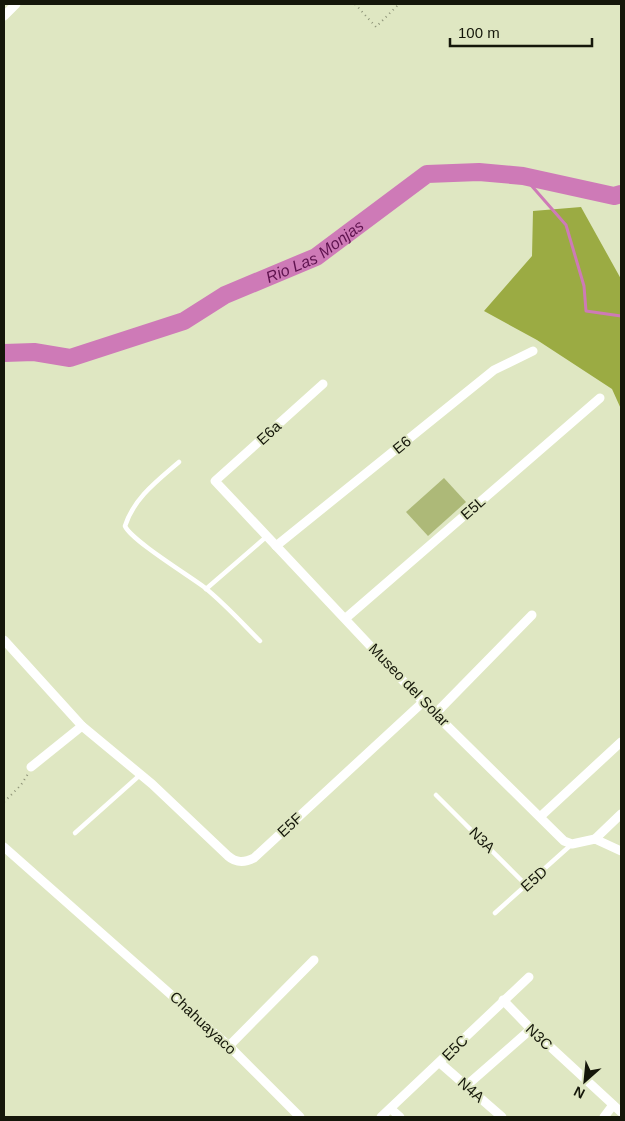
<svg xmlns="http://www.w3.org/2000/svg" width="625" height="1121" viewBox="0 0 625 1121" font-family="Arial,sans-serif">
  <rect width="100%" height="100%" fill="#dfe7c2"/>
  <polygon fill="#adb978" points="444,478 466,502 428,536 406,512"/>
  <polygon fill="#9bab43" points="581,207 621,279 621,409 612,389 537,340 484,311 532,256 533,211"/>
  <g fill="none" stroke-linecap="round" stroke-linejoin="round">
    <polyline stroke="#ce7ab7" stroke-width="3" points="523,176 566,225 584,286 586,311 621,316"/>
    <path stroke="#ce7ab7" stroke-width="18" id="s1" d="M4,353L34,352L70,358L184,321L225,295L316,257L427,174L479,172L523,176L614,196L621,194"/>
    <g stroke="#8d9277" stroke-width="2" stroke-dasharray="1 4" stroke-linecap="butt">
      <polyline points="355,4 376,27 399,4"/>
      <polyline points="4,802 21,785 28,774"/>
    </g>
    <g stroke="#fff" stroke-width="4.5">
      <path d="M179,462C157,481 134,498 125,526C131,540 188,575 204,587C224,603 242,623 260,641"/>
      <polyline points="206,589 266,537"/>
      <polyline points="436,795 527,886"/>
      <polyline points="75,833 140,775"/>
      <polyline points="495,913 572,844"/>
    </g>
    <g stroke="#fff" stroke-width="9">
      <polyline points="4,16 16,4"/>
      <polyline points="323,384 215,481 423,702 564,841 572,844 595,839 621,851"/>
      <polyline points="276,546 494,370 533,351"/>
      <polyline points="346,618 600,398"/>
      <path d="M4,640L82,726L152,784L228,856C236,863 244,863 254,858L423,702"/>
      <polyline points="435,714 532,615"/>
      <polyline points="31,767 82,726"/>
      <polyline points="541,816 621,742"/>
      <polyline points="595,839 621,814"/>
      <polyline points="4,847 229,1046 300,1117"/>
      <polyline points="503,1000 531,1029 621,1112"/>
      <polyline points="229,1046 314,960"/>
      <polyline points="440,1063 502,1117"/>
      <polyline points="466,1086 531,1029"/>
      <polyline points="391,1109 400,1117"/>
      <polyline points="381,1117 529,977"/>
      <polyline points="604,1117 613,1105"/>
    </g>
  </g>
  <g text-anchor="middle" stroke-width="4" stroke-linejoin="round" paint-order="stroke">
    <g font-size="15" fill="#15170a" stroke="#dfe7c2">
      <text transform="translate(269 433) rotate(-42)" y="5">E6a</text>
      <text transform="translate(402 445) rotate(-39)" y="5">E6</text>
      <text transform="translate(473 508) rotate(-41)" y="5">E5L</text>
      <text transform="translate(409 685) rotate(46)" y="5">Museo del Solar</text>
      <text transform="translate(290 825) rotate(-43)" y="5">E5F</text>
      <text transform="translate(482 840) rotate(45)" y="5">N3A</text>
      <text transform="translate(534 879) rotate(-42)" y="5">E5D</text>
      <text transform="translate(203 1023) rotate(43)" y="5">Chahuayaco</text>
      <text transform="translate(539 1037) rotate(44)" y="5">N3C</text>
      <text transform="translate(455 1048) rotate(-45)" y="5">E5C</text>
      <text transform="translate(471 1090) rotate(41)" y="5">N4A</text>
    </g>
    <g font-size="16" font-style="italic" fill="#5f134f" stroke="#dfe7c2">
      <text dy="6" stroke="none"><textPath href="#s1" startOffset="335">Rio Las Monjas</textPath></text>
    </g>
  </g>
  <rect width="625" height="1121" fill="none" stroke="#15170a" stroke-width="10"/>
  <g transform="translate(585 1081) rotate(207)" stroke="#dfe7c2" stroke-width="4" paint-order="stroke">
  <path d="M0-4L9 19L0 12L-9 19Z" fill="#15170a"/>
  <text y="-8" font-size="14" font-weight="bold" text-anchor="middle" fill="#15170a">N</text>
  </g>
  <path d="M450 38v8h142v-8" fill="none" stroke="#15170a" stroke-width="2.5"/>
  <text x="458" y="38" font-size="15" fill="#15170a" stroke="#dfe7c2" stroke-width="4" paint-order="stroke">100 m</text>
</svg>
